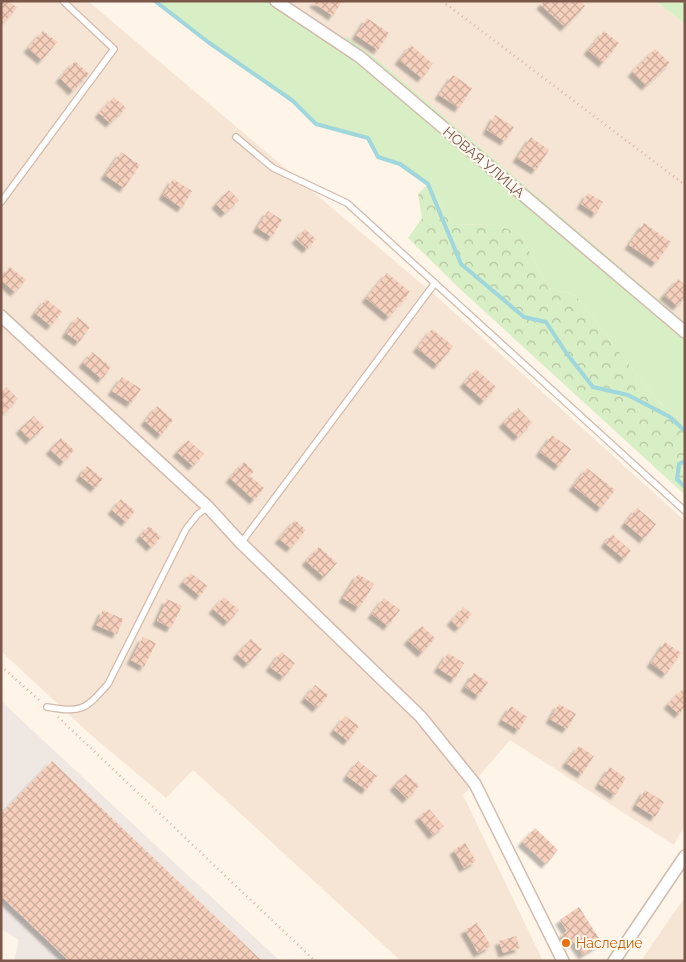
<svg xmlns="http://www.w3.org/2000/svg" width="686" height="962" viewBox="0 0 686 962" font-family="Raleway,sans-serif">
  <defs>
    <pattern id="forest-crowns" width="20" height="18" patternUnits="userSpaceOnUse" patternTransform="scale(1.25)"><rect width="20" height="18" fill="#d8eec4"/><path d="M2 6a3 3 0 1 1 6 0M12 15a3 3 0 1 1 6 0" fill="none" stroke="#b4c4a1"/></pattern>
    <pattern id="building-cross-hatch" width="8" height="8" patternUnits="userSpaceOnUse" patternTransform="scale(1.25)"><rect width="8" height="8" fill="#f6d0bd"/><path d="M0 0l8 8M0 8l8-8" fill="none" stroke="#ccac9c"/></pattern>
    <filter id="shadow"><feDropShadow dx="-4.5" dy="4.5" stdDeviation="1" flood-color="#0004"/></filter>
  </defs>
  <rect width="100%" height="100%" fill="#fef4e8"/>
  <g fill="#f6e5d5">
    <polygon points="1,1 88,1 436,296 685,521 685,825 674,845 510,740 463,795 543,961 401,961 193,770 166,798 91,735 1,651"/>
    <polygon points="286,1 656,1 685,24 685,322 379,61 346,37 340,44"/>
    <polygon points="685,898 685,961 641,961 677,908"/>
  </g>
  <g fill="#efe7e1">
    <polygon points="1,701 280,961 262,961 52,761 1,814"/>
    <polygon points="1,897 1,896 69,961 14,961 19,940 1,929"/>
  </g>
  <g fill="#d8eec4">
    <polygon points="155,1 286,1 340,44 346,36 379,61 685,322 685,424 654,397 575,295 548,288 521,235 499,225 451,224 428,184 400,164 378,157 368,138 316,124 293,101 208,42"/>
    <polygon points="656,1 685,1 685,24"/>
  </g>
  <polygon fill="url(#forest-crowns)" points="428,184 451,224 499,225 521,235 548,288 575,295 654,397 685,424 685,495 460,289 408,238 422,218 418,194"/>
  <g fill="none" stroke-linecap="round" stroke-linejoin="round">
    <g stroke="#9fd7dd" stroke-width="4">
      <polyline points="155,1 208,42 293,101 316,124 368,138 378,157 400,164 428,184 461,264 524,317 546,322 567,354 593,387 628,395 670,417 685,431"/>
      <polyline points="685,461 679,464 677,479 685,487"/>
    </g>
  </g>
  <g fill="url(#building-cross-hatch)" filter="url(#shadow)">
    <polygon points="1,1 9,1 17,8 1,25"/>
    <polygon points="315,1 342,1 333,16 314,3"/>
    <polygon points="544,1 580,1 585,6 565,27 541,5"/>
    <polygon points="367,18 389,33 378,50 356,35"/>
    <polygon points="43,31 57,42 42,60 28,48"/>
    <polygon points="604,31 619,43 603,63 588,50"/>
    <polygon points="411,45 433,64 422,78 399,60"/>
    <polygon points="655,49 670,63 646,86 632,72"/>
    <polygon points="75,61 89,74 73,91 60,78"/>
    <polygon points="453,75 472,88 459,108 439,95"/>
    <polygon points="114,97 126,108 110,123 99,113"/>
    <polygon points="495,115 514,127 505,141 487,130"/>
    <polygon points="531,137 549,150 536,170 517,158"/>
    <polygon points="121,152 140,165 124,188 105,175"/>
    <polygon points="173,179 192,191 182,208 163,195"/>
    <polygon points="229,190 239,200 225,213 216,204"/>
    <polygon points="588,193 603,202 596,214 581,204"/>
    <polygon points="268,211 282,220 272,237 257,228"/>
    <polygon points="644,223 671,242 656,263 629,245"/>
    <polygon points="305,229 316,239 307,249 296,239"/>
    <polygon points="10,267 26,280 15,292 1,280 1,277"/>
    <polygon points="387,273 410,292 389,317 366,298"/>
    <polygon points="678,279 685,285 685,298 677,306 664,295"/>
    <polygon points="46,299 62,312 51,326 35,313"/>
    <polygon points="77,317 90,327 79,342 66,333"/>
    <polygon points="432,329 453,346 438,365 417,348"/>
    <polygon points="92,352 111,367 102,379 83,363"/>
    <polygon points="476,369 496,387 484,401 464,383"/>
    <polygon points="122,377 141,389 131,403 112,391"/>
    <polygon points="6,387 18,399 1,416 1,392"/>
    <polygon points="157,406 173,420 161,435 145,421"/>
    <polygon points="518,408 532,423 518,437 503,423"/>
    <polygon points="34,416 44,427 30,440 20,429"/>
    <polygon points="552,435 571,449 559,466 540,452"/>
    <polygon points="61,438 74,450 64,462 50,450"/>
    <polygon points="188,440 204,454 193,466 177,452"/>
    <polygon points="244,462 254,471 250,476 264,488 254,500 230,478"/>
    <polygon points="87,466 103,479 95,488 80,476"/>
    <polygon points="587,468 615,490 601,508 573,486"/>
    <polygon points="121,499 135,511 126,522 112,510"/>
    <polygon points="637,508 656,524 644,539 625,523"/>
    <polygon points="295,520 306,530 291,548 279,539"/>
    <polygon points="149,526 161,537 151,547 140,536"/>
    <polygon points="612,534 631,551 624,559 605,543"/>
    <polygon points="319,547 337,563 324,577 306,561"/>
    <polygon points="191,573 207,586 200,596 183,582"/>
    <polygon points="358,574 374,584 359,608 343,598"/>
    <polygon points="224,597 239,610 228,622 213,609"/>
    <polygon points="384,598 400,610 388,626 372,614"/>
    <polygon points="167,599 182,606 171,628 157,621"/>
    <polygon points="464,607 472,614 459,628 451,621"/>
    <polygon points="103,610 123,619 117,634 96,625"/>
    <polygon points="422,626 435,638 422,653 408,640"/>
    <polygon points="143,637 156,643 144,667 131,660"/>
    <polygon points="251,639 262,649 248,664 237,654"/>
    <polygon points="665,642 681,653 666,674 651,663"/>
    <polygon points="281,652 295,663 284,677 270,667"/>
    <polygon points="448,653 464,663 455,679 438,668"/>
    <polygon points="474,673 488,682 479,696 465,687"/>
    <polygon points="315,685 328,695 317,708 305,698"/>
    <polygon points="682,690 685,692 685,707 679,714 668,704"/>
    <polygon points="559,704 576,714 567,729 550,719"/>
    <polygon points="511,706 527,717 519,730 502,720"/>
    <polygon points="345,716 359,726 348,741 334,730"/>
    <polygon points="579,746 594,756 582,774 566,763"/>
    <polygon points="52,761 262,961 69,961 1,896 1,814"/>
    <polygon points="358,761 377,776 366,790 347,776"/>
    <polygon points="610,767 626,778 615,795 599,784"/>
    <polygon points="406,774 419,786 407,799 394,786"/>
    <polygon points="645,790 664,802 655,817 636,805"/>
    <polygon points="429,809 444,826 433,835 419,817"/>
    <polygon points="535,828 558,850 546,864 522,842"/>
    <polygon points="465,843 476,861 464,868 454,850"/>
    <polygon points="579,907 602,943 583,955 574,942 568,946 561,935 567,931 560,920"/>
    <polygon points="477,923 491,946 478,953 465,930"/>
    <polygon points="516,936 520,948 503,953 499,941"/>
  </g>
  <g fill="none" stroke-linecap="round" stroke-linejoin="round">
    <g stroke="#d2baac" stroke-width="8">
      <g id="service">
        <polyline points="236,137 273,168 347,203 685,511"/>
        <polyline points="1,202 114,49 63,1"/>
        <polyline points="241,543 435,283"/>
        <path d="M47,707C82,713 85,710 108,684L186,529L198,514L208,507"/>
      </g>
    </g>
    <g stroke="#d2baac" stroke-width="14">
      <g id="minor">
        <polyline points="276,1 360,57 685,332"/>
        <polyline points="1,316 208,507 241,543 421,717 475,784 563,961"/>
        <polyline points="614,961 685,856"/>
      </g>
    </g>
    <g stroke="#dcb39f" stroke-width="2.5" stroke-dasharray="1 4" stroke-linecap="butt">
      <polyline points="442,1 685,185"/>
      <polyline points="1,666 41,702"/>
      <polyline points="58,717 315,961"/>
    </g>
    <use href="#service" stroke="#fff" stroke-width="5.5"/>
    <use href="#minor" stroke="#fff" stroke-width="11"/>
  </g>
  <circle fill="#e8710a" stroke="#fff8f0" stroke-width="2" cx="566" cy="943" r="5"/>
  <g text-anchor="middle" stroke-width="4" stroke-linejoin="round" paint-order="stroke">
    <g font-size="14" fill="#7b5749" stroke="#fff8f0">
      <text transform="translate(484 162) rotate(40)" y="5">НОВАЯ УЛИЦА</text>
    </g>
    <g font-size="14" fill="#c56008" stroke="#fff8f0" text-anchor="start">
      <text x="576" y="948">Наследие</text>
    </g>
  </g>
  <rect width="686" height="962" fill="none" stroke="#7b5749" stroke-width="5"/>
</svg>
